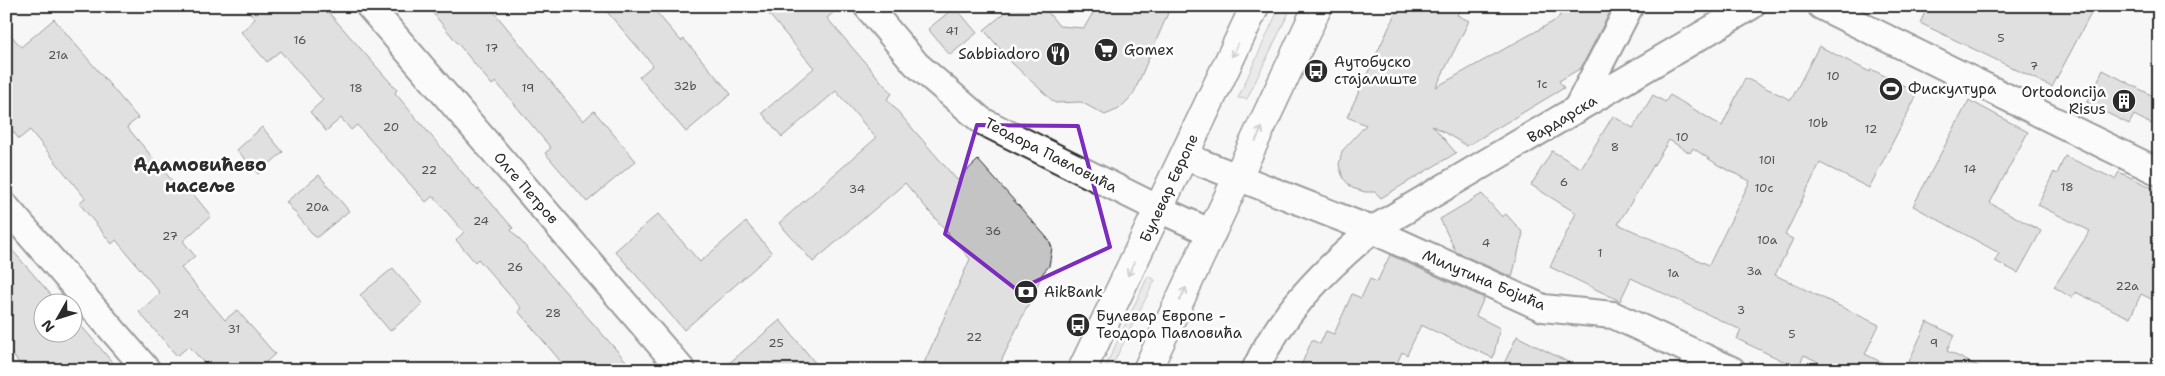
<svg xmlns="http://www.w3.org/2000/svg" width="2165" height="376" viewBox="0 0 2165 376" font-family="'Shantell Sans',sans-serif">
  <rect width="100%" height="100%" fill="#f7f7f7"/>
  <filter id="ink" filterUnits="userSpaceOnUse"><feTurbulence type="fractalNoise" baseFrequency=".02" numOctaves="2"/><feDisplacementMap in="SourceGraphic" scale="10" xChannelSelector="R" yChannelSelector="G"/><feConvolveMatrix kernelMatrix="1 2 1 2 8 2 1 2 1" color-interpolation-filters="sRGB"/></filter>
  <g filter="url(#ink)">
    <g fill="#d9d9d9" stroke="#828282">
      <polygon points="1280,6 1292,6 1247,99 1238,98"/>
      <polygon points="1148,276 1155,280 1110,370 1104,370"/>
    </g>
    <g fill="#c4c4c4" stroke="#2b2b2b" fill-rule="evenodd">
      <polygon points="244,6 323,6 397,90 395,93 477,190 479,189 513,228 511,230 634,370 568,370 518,311 521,308 478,259 475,262 456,240 464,232 433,196 426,202 357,125 351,130 341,118 326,131 310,112 323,100 280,51 267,62 241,32 255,19"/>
      <polygon points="427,6 489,6 583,121 594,111 636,161 587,202 545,153 551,148 496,82 492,85"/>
      <polygon points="602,6 651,6 681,41 684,39 731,94 686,132 639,77 653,65"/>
      <polygon points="762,6 841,6 827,18 892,94 887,99 957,180 978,160 1049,240 1052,248 1049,266 1043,273 997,370 921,370 970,259 905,183 813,262 779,223 876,138 836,91 782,137 762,113 814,68"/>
      <polygon points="1013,6 1043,6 1059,26 1084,28 1097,6 1171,6 1133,95 1119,109 1105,115 1081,102 1055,103 1013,64 984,30"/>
      <polygon points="1399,6 1462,6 1457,15 1469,21 1436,87 1558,19 1564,6 1613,6 1581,68 1559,81 1564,88 1467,146 1432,125 1456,153 1381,198 1375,192 1365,192 1352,188 1343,178 1339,165 1342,151 1366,125 1347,117"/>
      <polygon points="1928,6 2095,6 2052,87 1920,23"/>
      <polygon points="955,7 977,33 950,55 928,29"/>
      <polygon points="54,19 138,118 127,127 179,189 185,184 211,216 183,241 195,256 181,268 225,320 237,310 275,354 257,370 210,370 189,346 177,356 139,312 160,293 116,240 112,244 79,203 85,198 30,130 19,139 6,123 6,29 21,47"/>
      <path d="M1819,46L1870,72L1871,69L1918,93L1869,188L1820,163L1785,235L1793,239L1775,275L1879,325L1865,354L1897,370H1835L1804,355L1798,368L1737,339L1741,330L1631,278L1620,301L1550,267L1576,213L1531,185L1552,151L1581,168L1613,116L1633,128L1653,95L1665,102L1670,95L1722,126L1745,78L1791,100ZM1669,140L1690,153L1693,148L1718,165L1750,181L1709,265L1618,224Z"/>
      <polygon points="2103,70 2159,99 2159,128 2134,115 2129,124 2087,103"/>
      <polygon points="1969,100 2028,132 1990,203 2041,231 2018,273 1995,261 1999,253 1913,206"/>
      <polygon points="262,127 283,152 258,174 237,150"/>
      <polygon points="2065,156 2115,179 2119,172 2159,191 2159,303 2141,294 2130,318 2075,292 2072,298 2054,287 2090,231 2038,205 2054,172 2057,174"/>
      <polygon points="319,175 349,211 316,238 286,202"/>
      <polygon points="1482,194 1502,217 1506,214 1523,233 1512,277 1456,252 1440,219"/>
      <polygon points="658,214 700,262 746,222 772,253 684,330 615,251"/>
      <polygon points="6,243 59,304 42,304 42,334 72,334 72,315 119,370 25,370 6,347"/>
      <polygon points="1390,255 1484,298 1476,316 1500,328 1493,358 1421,325 1407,355 1402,352 1394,370 1299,370 1312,340 1320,344 1326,331 1334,334 1352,294 1361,298 1370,279 1377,282"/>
      <polygon points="393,268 423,304 390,331 360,295"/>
      <polygon points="780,320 821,370 721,370"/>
      <polygon points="1927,322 1954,335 1947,351 1986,370 1905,370"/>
      <polygon points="1517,336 1536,346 1584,370 1501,370"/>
    </g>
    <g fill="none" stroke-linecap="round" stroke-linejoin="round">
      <g stroke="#2b2b2b" stroke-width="30">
        <g id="minor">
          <polyline points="369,6 682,370"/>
          <polyline points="867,6 916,64 982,121 1159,209 1212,233"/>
          <polyline points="1821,6 2159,172"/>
          <polyline points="1576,110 1630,6"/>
          <polyline points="1184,156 1372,230 1543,308 1613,315 1732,370"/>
          <polyline points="6,207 147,370"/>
          <path d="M1255,370C1281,313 1324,270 1372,230L1751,6"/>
        </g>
      </g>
      <g stroke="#2b2b2b" stroke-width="31">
        <g id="major">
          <polyline points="1082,370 1255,6"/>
          <polyline points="1147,370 1318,6"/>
        </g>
      </g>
      <use href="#minor" stroke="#fff" stroke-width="26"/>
      <use href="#major" stroke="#fff" stroke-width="28"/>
    </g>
    <defs><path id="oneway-shaft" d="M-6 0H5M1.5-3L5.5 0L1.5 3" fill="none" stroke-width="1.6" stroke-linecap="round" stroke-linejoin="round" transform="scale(1.25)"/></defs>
    <g stroke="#a0a0a0">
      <use href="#oneway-shaft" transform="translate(1235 50) rotate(115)"/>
      <use href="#oneway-shaft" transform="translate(1259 134) rotate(-64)"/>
      <use href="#oneway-shaft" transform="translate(1131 269) rotate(116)"/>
      <use href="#oneway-shaft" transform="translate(1183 294) rotate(-65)"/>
    </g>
  </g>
  <path d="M0 0H2165V376H0ZM977,125L1078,126L1110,247L1017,290L945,234Z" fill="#f7f7f7" fill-opacity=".55" fill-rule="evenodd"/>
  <path fill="none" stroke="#7b2cbf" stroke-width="4" stroke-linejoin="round" d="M977,125L1078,126L1110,247L1017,290L945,234Z"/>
  <defs>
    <g id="supermarket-disc" transform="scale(1.25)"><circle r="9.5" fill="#2b2b2b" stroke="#fff"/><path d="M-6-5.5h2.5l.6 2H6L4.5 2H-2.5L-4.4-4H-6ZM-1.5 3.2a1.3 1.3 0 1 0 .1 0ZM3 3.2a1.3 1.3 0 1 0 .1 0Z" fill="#fff"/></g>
    <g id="restaurant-disc" transform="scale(1.25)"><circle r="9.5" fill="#2b2b2b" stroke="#fff"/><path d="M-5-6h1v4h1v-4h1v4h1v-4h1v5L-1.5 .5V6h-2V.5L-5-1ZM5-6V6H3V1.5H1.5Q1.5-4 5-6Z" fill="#fff"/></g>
    <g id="bus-disc" transform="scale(1.25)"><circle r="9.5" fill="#2b2b2b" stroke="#fff"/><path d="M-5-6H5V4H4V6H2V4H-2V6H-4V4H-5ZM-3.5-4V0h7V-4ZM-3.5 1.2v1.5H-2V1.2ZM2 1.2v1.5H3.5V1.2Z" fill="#fff"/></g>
    <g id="stadium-disc" transform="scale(1.25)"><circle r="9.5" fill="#2b2b2b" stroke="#fff"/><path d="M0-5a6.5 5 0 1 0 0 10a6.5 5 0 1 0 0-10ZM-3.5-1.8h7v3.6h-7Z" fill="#fff"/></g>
    <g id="building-disc" transform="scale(1.25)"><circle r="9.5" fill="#2b2b2b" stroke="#fff"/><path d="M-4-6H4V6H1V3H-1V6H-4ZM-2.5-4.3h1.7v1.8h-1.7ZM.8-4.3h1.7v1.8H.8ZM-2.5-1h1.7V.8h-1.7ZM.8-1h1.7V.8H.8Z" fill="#fff"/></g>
    <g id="bank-disc" transform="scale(1.25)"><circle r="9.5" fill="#2b2b2b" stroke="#fff"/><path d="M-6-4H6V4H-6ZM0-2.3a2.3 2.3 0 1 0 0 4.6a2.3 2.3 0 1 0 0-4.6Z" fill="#fff"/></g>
  </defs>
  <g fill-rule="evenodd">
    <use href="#supermarket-disc" x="1106" y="50"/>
    <use href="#restaurant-disc" x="1058" y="54"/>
    <use href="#bus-disc" x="1316" y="71"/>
    <use href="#stadium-disc" x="1891" y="89"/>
    <use href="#building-disc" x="2124" y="101"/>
    <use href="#bank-disc" x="1026" y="292"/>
    <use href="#bus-disc" x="1078" y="325"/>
  </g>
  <g text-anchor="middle" stroke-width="5" stroke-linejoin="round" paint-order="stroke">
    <g font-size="12" fill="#515151">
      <text x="952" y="35">41</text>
      <text x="2001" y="42">5</text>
      <text x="300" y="44">16</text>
      <text x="492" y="52">17</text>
      <text x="58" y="59">21a</text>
      <text x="2034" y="70">7</text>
      <text x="1833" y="80">10</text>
      <text x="1542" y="88">1c</text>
      <text x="685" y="90">32b</text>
      <text x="356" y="92">18</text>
      <text x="528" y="92">19</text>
      <text x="1818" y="127">10b</text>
      <text x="391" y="131">20</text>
      <text x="1871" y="133">12</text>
      <text x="1682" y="141">10</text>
      <text x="1615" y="151">8</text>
      <text x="1767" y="164">10i</text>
      <text x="1970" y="173">14</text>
      <text x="429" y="174">22</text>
      <text x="1564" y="186">6</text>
      <text x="2067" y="191">18</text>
      <text x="1764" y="192">10c</text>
      <text x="857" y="193">34</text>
      <text x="317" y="211">20a</text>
      <text x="481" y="225">24</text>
      <text x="993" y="235">36</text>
      <text x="170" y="240">27</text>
      <text x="1767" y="244">10a</text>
      <text x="1486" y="247">4</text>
      <text x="1600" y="257">1</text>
      <text x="515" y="271">26</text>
      <text x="1754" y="275">3a</text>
      <text x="1673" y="277">1a</text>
      <text x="2127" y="290">22a</text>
      <text x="1741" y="314">3</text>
      <text x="553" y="317">28</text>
      <text x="181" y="318">29</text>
      <text x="234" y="333">31</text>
      <text x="1792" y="338">5</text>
      <text x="974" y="341">22</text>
      <text x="776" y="347">25</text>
      <text x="1934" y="347">9</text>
    </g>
    <g font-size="15" fill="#2b2b2b" stroke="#fff" text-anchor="start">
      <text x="1124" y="55">Gomex</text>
      <text x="1040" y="59" text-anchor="end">Sabbiadoro</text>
      <text x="1334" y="67">Аутобуско<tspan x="1334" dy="17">стајалиште</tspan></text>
      <text x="1908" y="94">Фискултура</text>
      <text x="2106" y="97" text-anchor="end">Ortodoncija<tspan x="2106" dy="17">Risus</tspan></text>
      <text x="1044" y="297">AikBank</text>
      <text x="1096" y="321">Булевар Европе -<tspan x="1096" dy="17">Теодора Павловића</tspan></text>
    </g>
    <g font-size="15" fill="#2b2b2b" stroke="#fff">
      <text transform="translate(1562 119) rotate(-31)" y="5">Вардарска</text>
      <text transform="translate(1051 155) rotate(27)" y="5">Теодора Павловића</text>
      <text transform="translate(526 188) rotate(49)" y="5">Олге Петров</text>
      <text transform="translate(1169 188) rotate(-65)" y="5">Булевар Европе</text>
      <text transform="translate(1484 280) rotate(23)" y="5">Милутина Бојића</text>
    </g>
    <g font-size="18" font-weight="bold" fill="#2b2b2b" stroke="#fff">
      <text x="200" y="171">Адамовићево<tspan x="200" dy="21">насеље</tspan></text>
    </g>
  </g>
  <rect width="2165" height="376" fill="none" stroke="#fff" stroke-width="25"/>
  <rect x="12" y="12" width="2140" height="351" fill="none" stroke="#2b2b2b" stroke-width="2" filter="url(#ink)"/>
  <g transform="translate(58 318) rotate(231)"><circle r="24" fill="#ffffff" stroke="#aaaaaa"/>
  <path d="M0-4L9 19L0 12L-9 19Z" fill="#2b2b2b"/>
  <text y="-8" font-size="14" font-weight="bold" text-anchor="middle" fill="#2b2b2b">N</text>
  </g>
</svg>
